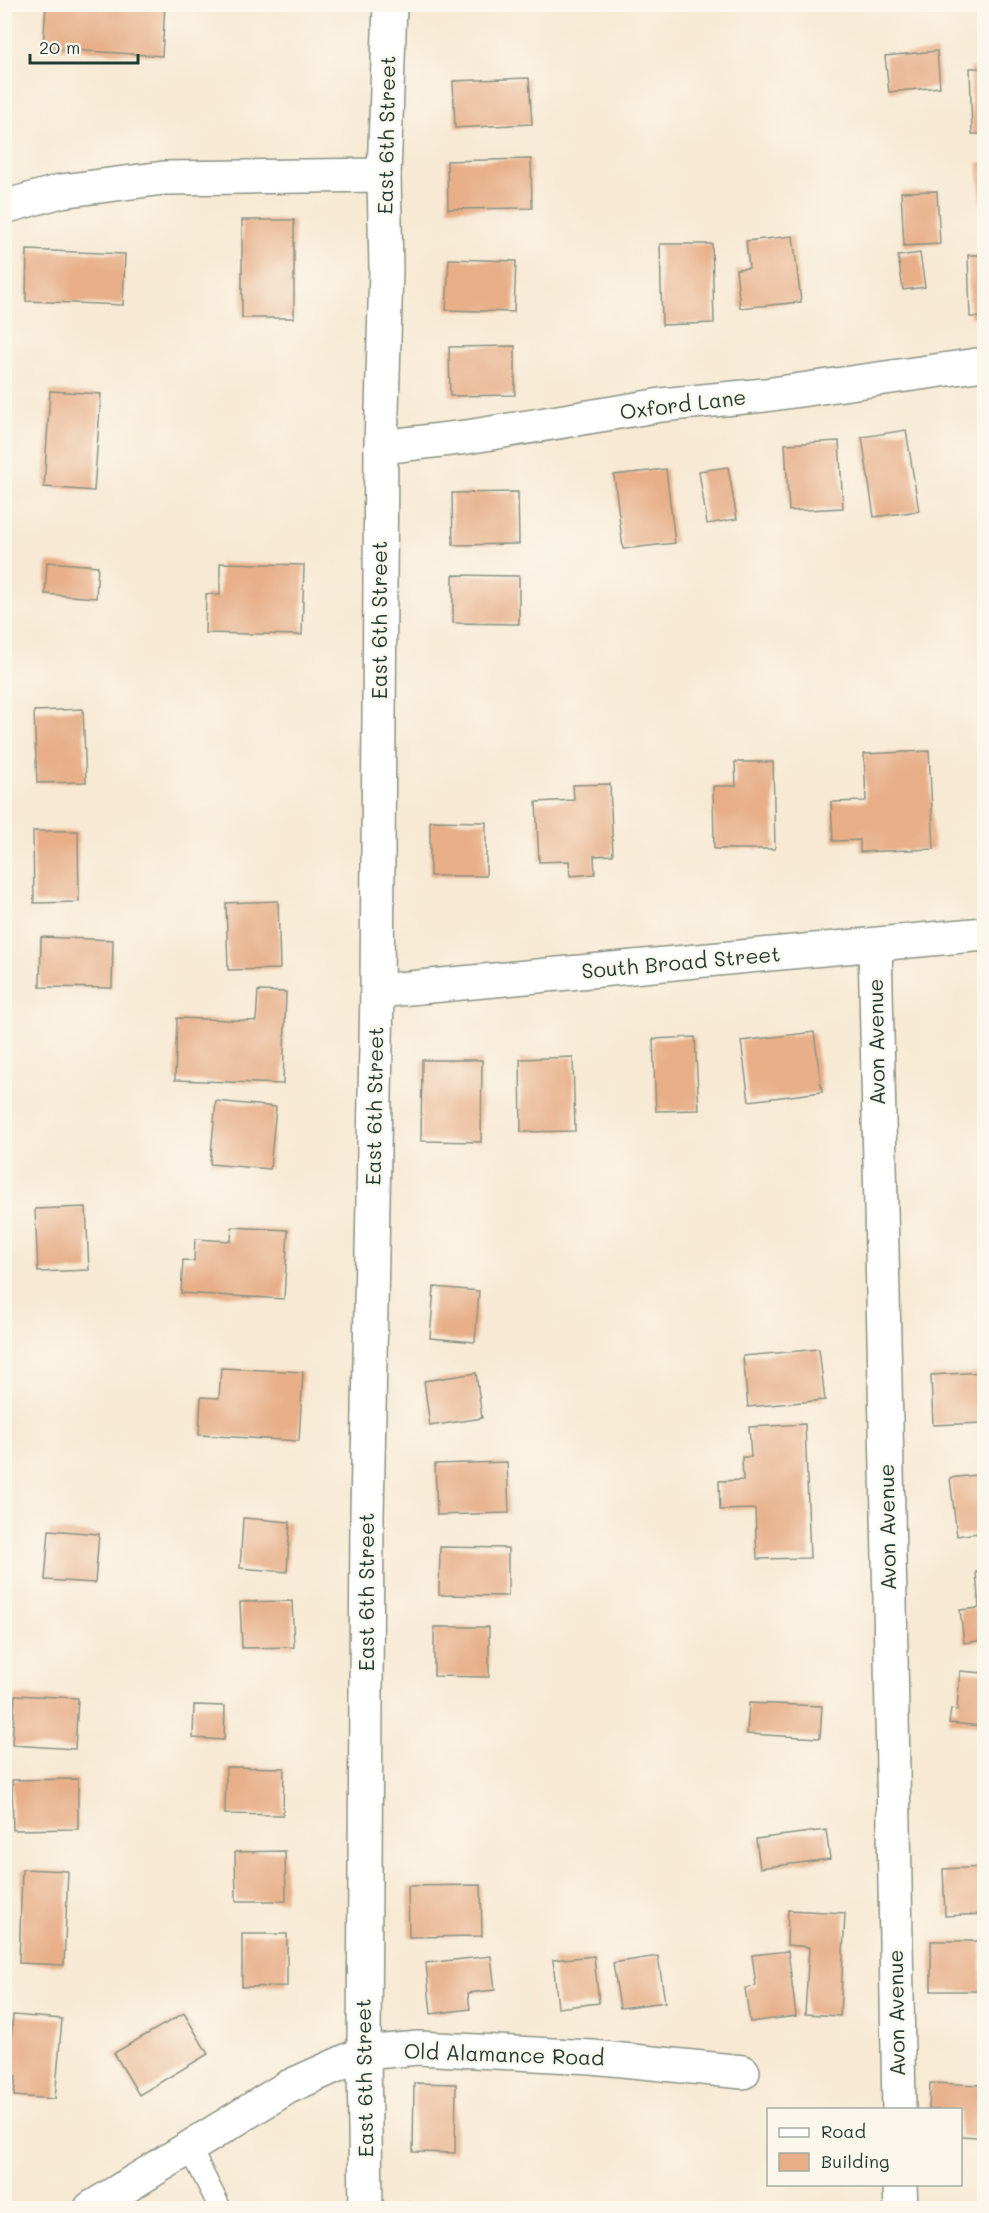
<svg xmlns="http://www.w3.org/2000/svg" width="989" height="2213" viewBox="0 0 989 2213" font-family="Mali,sans-serif">
  <rect width="100%" height="100%" fill="#fbf7ec"/>
  <filter id="ink" filterUnits="userSpaceOnUse"><feTurbulence type="fractalNoise" baseFrequency=".0167" numOctaves="2"/><feDisplacementMap in="SourceGraphic" scale="12" xChannelSelector="R" yChannelSelector="G"/><feConvolveMatrix kernelMatrix="1 2 1 2 8 2 1 2 1" color-interpolation-filters="sRGB"/></filter>
  <filter id="wash" filterUnits="userSpaceOnUse"><feTurbulence type="fractalNoise" baseFrequency=".008" numOctaves="4" result="noise"/><feDisplacementMap in="SourceGraphic" scale="24" xChannelSelector="R" yChannelSelector="G"/><feGaussianBlur stdDeviation="1.35" result="paint"/><feColorMatrix in="noise" values="0 0 0 0 0 0 0 0 0 0 0 0 0 0 0 0 0 1.4 0 .05"/><feComposite in="paint" operator="in"/></filter>
  <g filter="url(#wash)">
    <rect width="100%" height="100%" fill="#f7e9d3"/>
    <g id="blocks">
      <g fill="#e7ae87">
        <polygon points="46,4 165,4 162,56 43,48"/>
        <polygon points="982,4 984,4 984,29 981,29"/>
        <polygon points="937,51 940,87 889,92 885,56"/>
        <polygon points="970,68 984,68 984,134 972,134"/>
        <polygon points="529,78 532,124 455,128 453,81"/>
        <polygon points="531,159 532,208 448,209 447,161"/>
        <polygon points="984,162 984,222 983,222 977,163"/>
        <polygon points="937,191 940,244 904,246 901,192"/>
        <rect x="242" y="220" width="52" height="98"/>
        <polygon points="793,236 801,302 740,308 736,269 749,268 746,241"/>
        <polygon points="660,244 712,244 714,323 662,325"/>
        <polygon points="27,250 125,254 123,305 26,301"/>
        <polygon points="920,253 925,287 903,290 898,256"/>
        <polygon points="968,255 984,255 984,317 970,317"/>
        <polygon points="449,259 516,261 514,312 446,310"/>
        <polygon points="515,346 515,395 450,396 449,347"/>
        <polygon points="50,391 101,394 94,491 44,487"/>
        <polygon points="906,430 919,511 874,517 862,437"/>
        <polygon points="839,441 843,508 789,511 785,444"/>
        <polygon points="728,467 737,519 707,524 699,471"/>
        <polygon points="666,469 675,543 623,549 614,475"/>
        <polygon points="518,492 519,544 453,545 452,493"/>
        <polygon points="47,562 98,566 96,598 45,594"/>
        <polygon points="220,563 304,565 302,635 205,633 206,594 220,595"/>
        <polygon points="453,575 519,576 519,624 453,623"/>
        <polygon points="83,709 86,782 37,783 34,711"/>
        <polygon points="929,751 934,849 860,852 860,840 833,841 831,802 866,801 864,754"/>
        <polygon points="735,762 773,762 775,849 714,849 713,786 736,786"/>
        <polygon points="610,784 613,855 594,856 595,874 570,876 569,861 539,862 536,802 574,800 573,785"/>
        <polygon points="430,821 486,822 486,876 430,876"/>
        <polygon points="33,831 78,831 79,902 34,903"/>
        <polygon points="278,901 280,969 228,970 226,903"/>
        <polygon points="41,937 113,940 112,988 40,987"/>
        <polygon points="258,991 286,992 283,1084 175,1080 177,1018 256,1021"/>
        <polygon points="814,1032 822,1092 749,1101 741,1041"/>
        <polygon points="695,1037 699,1110 656,1111 653,1039"/>
        <polygon points="573,1057 575,1131 521,1132 520,1059"/>
        <polygon points="422,1060 482,1060 481,1142 421,1141"/>
        <polygon points="216,1101 276,1107 270,1169 210,1164"/>
        <polygon points="86,1207 89,1270 38,1272 35,1209"/>
        <polygon points="232,1227 288,1230 284,1299 181,1293 183,1260 194,1261 195,1239 231,1241"/>
        <polygon points="434,1287 479,1291 475,1342 430,1338"/>
        <polygon points="819,1349 825,1400 748,1407 743,1356"/>
        <polygon points="221,1368 303,1372 299,1441 199,1435 201,1397 219,1398"/>
        <polygon points="984,1372 984,1423 933,1425 931,1375"/>
        <polygon points="476,1373 482,1418 430,1426 424,1381"/>
        <polygon points="805,1424 810,1558 757,1559 755,1509 720,1510 719,1481 743,1480 742,1457 751,1457 749,1427"/>
        <polygon points="507,1462 509,1513 437,1515 435,1464"/>
        <polygon points="984,1474 984,1532 957,1536 950,1478"/>
        <polygon points="243,1518 290,1522 287,1572 240,1568"/>
        <polygon points="49,1530 99,1534 95,1583 45,1580"/>
        <polygon points="440,1547 508,1548 508,1596 439,1595"/>
        <polygon points="984,1571 984,1640 964,1643 960,1610 979,1608 976,1572"/>
        <polygon points="292,1601 294,1647 242,1648 240,1602"/>
        <polygon points="434,1627 489,1627 489,1677 434,1676"/>
        <polygon points="960,1671 984,1673 984,1726 949,1723 951,1709 957,1710"/>
        <polygon points="15,1695 78,1698 75,1749 12,1745"/>
        <polygon points="749,1703 822,1706 820,1738 747,1734"/>
        <polygon points="194,1705 225,1706 224,1740 193,1738"/>
        <polygon points="226,1767 284,1768 283,1815 225,1814"/>
        <polygon points="78,1779 78,1829 13,1830 12,1780"/>
        <polygon points="826,1830 830,1859 760,1868 756,1839"/>
        <polygon points="285,1851 286,1901 236,1901 235,1852"/>
        <polygon points="984,1867 984,1914 945,1916 943,1869"/>
        <polygon points="22,1869 68,1871 64,1965 19,1963"/>
        <polygon points="481,1885 482,1936 409,1937 408,1886"/>
        <polygon points="788,1910 845,1913 840,2016 805,2014 809,1947 787,1945"/>
        <polygon points="242,1934 287,1934 287,1986 242,1987"/>
        <rect x="931" y="1941" width="50" height="50"/>
        <polygon points="788,1951 796,2016 750,2022 745,1988 756,1986 752,1955"/>
        <polygon points="491,1956 495,1990 468,1993 470,2009 431,2014 426,1963"/>
        <polygon points="594,1956 599,2003 558,2008 553,1960"/>
        <polygon points="658,1956 665,2002 620,2008 613,1963"/>
        <polygon points="184,2013 208,2054 139,2095 114,2053"/>
        <polygon points="13,2015 62,2019 55,2099 14,2096 16,2076 8,2075"/>
        <polygon points="414,2083 456,2084 455,2153 413,2152"/>
        <polygon points="930,2083 980,2085 978,2137 960,2136 960,2110 929,2110"/>
        <polygon points="400,2205 426,2207 426,2208 400,2208"/>
      </g>
    </g>
  </g>
  <g filter="url(#ink)">
    <use href="#blocks" fill-opacity="0" stroke="#8b9384" stroke-width="1.5"/>
    <g fill="none" stroke-linecap="round" stroke-linejoin="round">
      <g stroke="#8b9384" stroke-width="24">
        <polyline id="lane" points="190,2148 220,2208"/>
      </g>
      <g stroke="#8b9384" stroke-width="36">
        <g id="street">
          <polyline points="4,207 61,191 164,178 384,175"/>
          <polyline points="381,447 467,437 661,405 765,395 984,364"/>
          <polyline points="875,945 890,1601 899,2110"/>
          <polyline points="900,2184 901,2208"/>
          <polyline points="91,2208 288,2087 364,2053 418,2048 592,2057 743,2072"/>
        </g>
      </g>
      <g stroke="#8b9384" stroke-width="36">
        <g id="secondary">
          <polyline points="377,991 984,934"/>
          <polyline points="366,2208 364,2053 367,1515 377,991 381,447 386,269 384,175 390,4"/>
        </g>
      </g>
      <use href="#lane" stroke="#fff" stroke-width="21"/>
      <use href="#street" stroke="#fff" stroke-width="33"/>
      <use href="#secondary" stroke="#fff" stroke-width="33"/>
    </g>
  </g>
  <g text-anchor="middle" stroke-width="4.5" stroke-linejoin="round" paint-order="stroke">
    <g font-size="21" fill="#1f3d34" stroke="#fbf7ec">
      <text transform="translate(387 135) rotate(-89)" y="7">East 6th Street</text>
      <text transform="translate(683 405) rotate(-7)" y="7">Oxford Lane</text>
      <text transform="translate(380 620) rotate(-90)" y="7">East 6th Street</text>
      <text transform="translate(681 963) rotate(-5)" y="7">South Broad Street</text>
      <text transform="translate(877 1042) rotate(-91)" y="7">Avon Avenue</text>
      <text transform="translate(375 1106) rotate(-89)" y="7">East 6th Street</text>
      <text transform="translate(888 1527) rotate(-91)" y="7">Avon Avenue</text>
      <text transform="translate(367 1592) rotate(-90)" y="7">East 6th Street</text>
      <text transform="translate(897 2013) rotate(-91)" y="7">Avon Avenue</text>
      <text transform="translate(504 2055) rotate(2)" y="7">Old Alamance Road</text>
      <text transform="translate(365 2078) rotate(-91)" y="7">East 6th Street</text>
    </g>
  </g>
  <rect width="989" height="2213" fill="none" stroke="#fbf7ec" stroke-width="24"/>
  <rect x="767" y="2108" width="195" height="78" fill="#fbf7ec" stroke="#a3ada2" stroke-width="1.5"/>
  <rect x="779" y="2128" width="30" height="9" fill="#ffffff" stroke="#a3ada2" stroke-width="1.5"/>
  <text x="821" y="2138" font-size="18" fill="#1f3d34">Road</text>
  <rect x="779" y="2153" width="30" height="18" fill="#e7ae87" stroke="#a3ada2" stroke-width="1.5"/>
  <text x="821" y="2168" font-size="18" fill="#1f3d34">Building</text>
  <path d="M30 54v9h108v-9" fill="none" stroke="#1f3d34" stroke-width="3"/>
  <text x="39" y="54" font-size="18" fill="#1f3d34" stroke="#fbf7ec" stroke-width="4.5" paint-order="stroke">20 m</text>
</svg>
